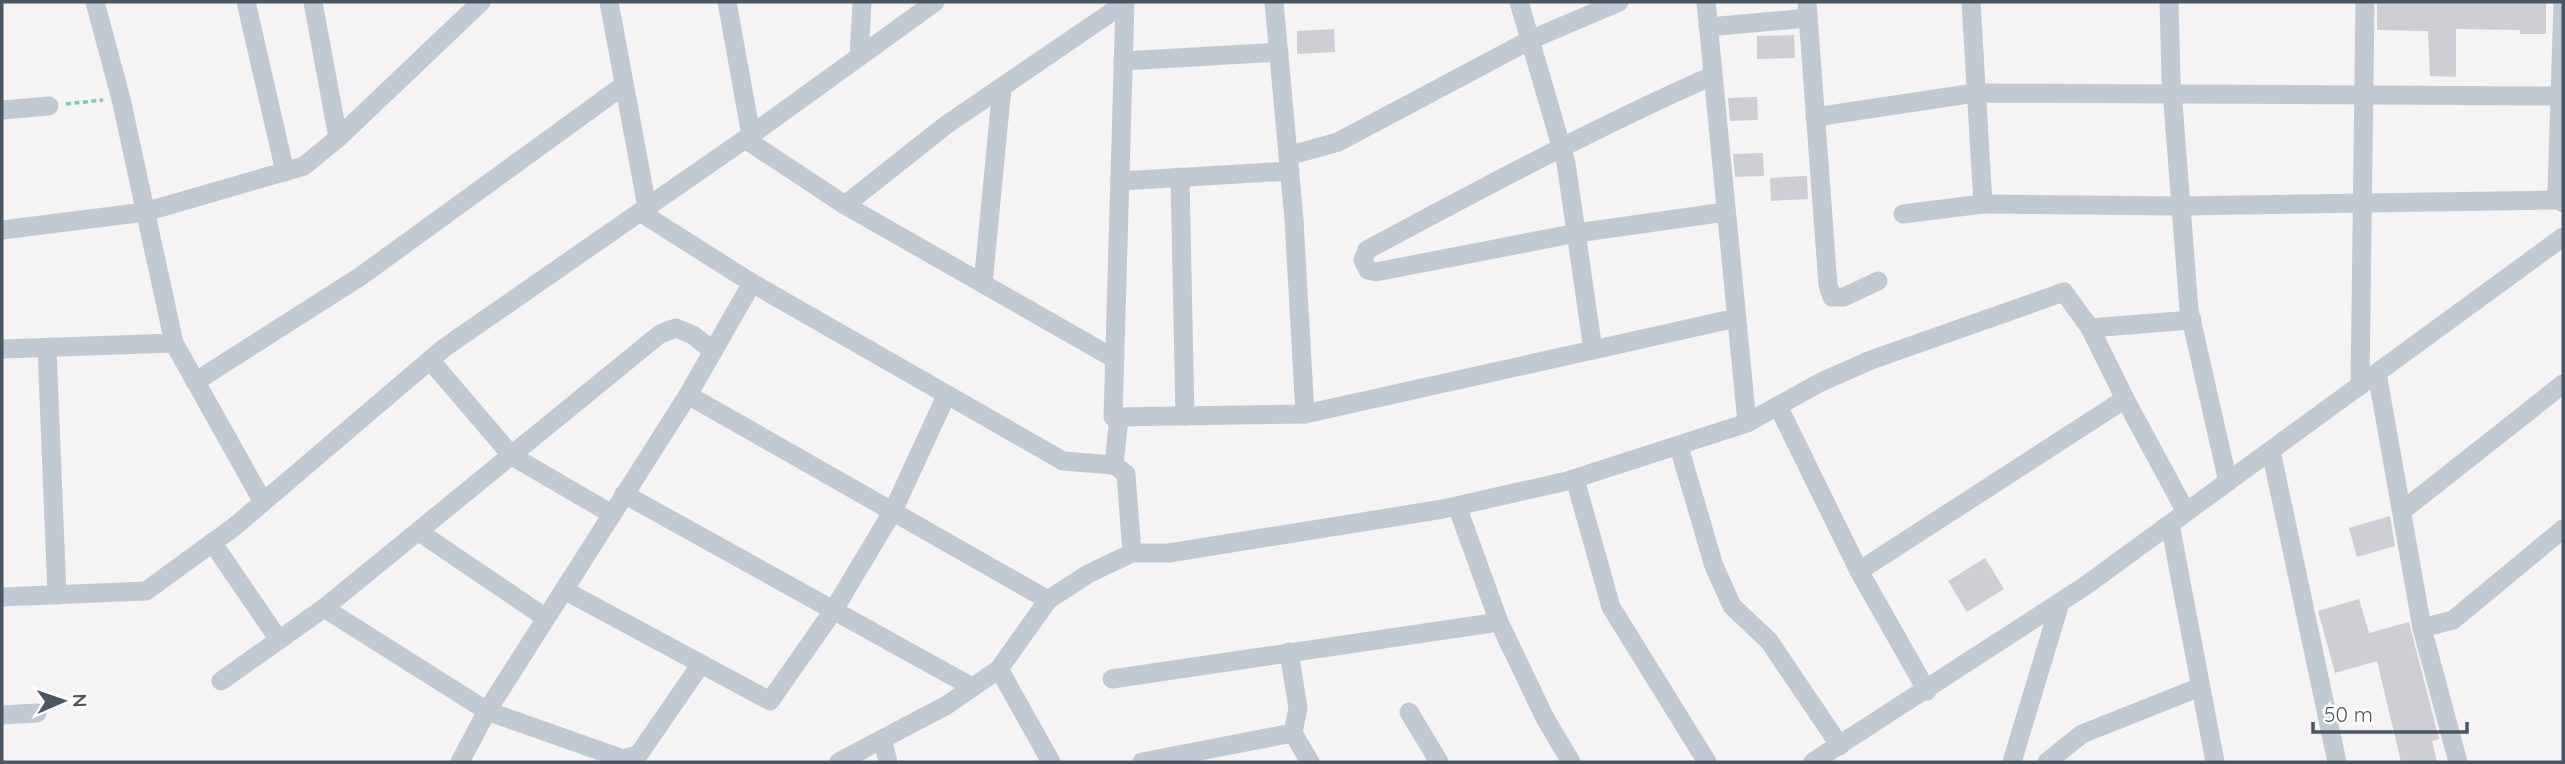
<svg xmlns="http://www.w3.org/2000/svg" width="2565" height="764" viewBox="0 0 2565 764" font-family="Quicksand,sans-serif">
  <rect width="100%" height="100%" fill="#f5f3f3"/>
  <g fill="#cdcfd5">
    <polygon points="2377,2 2546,2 2546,34 2520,34 2520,30 2456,29 2456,77 2430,76 2428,31 2377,30"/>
    <polygon points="1334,29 1335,52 1297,54 1297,31"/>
    <polygon points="1794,35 1795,58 1757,59 1757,36"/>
    <polygon points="1757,97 1758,120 1730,121 1728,98"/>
    <polygon points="1763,153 1764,176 1735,177 1733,154"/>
    <polygon points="1807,176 1808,199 1771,201 1770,178"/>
    <polygon points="2390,516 2395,546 2357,557 2349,528"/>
    <polygon points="1985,558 2004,589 1967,612 1948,581"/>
    <polygon points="2359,599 2369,633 2409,622 2439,739 2432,741 2437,762 2401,762 2377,661 2335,673 2318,611"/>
  </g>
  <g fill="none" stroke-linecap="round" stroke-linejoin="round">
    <polyline stroke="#7ad0a6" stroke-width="3.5" stroke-dasharray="5 3.5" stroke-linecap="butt" points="66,104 103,100"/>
    <g stroke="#c1cad2" stroke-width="19">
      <polyline points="95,2 121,99 174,343 263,502"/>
      <polyline points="246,2 285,172"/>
      <polyline points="609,2 647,207"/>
      <polyline points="727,2 751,135"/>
      <polyline points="1125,2 1113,417 1305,414 1593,350"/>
      <polyline points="1274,2 1294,220 1305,414"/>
      <polyline points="1519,2 1566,163 1593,350 1736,318"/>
      <polyline points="1706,2 1747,423"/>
      <polyline points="1807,2 1828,285 1832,297 1844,297 1878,281"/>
      <polyline points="1971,2 1983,204"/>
      <polyline points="2169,2 2171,78 2189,310 2228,482"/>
      <polyline points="2563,2 2557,190 2563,203"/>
      <polyline points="1708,27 1808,18"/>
      <polyline points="859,57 862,2"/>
      <polyline points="1123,61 1279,52"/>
      <path d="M1712,76C1594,128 1481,189 1367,250L1363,260L1368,270L1376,272L1577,233L1725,212"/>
      <polyline points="2,110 49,106"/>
      <polyline points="1815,117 1975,93 2560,96"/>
      <polyline points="338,138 481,2"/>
      <polyline points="745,139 845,205 1115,359"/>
      <polyline points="1288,156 1338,142 1530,40 1619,2"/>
      <polyline points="1180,177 1185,416"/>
      <polyline points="1120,181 1290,171"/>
      <polyline points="845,205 946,125 1125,3"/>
      <polyline points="640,212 752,283 1063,461 1114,465 1119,417"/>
      <polyline points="1903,214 1983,204 2181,206 2562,200"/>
      <polyline points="2,230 145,212 304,166 338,138 313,2"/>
      <polyline points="983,284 1002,87"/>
      <polyline points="2090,328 2125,399"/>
      <polyline points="47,348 57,595"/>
      <polyline points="2,349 174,343"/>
      <polyline points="430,360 512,456 610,513"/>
      <polyline points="2377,373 2422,628 2458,762"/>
      <polyline points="195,382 361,276 624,85"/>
      <polyline points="2360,386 2365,2"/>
      <polyline points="688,395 1048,600 1088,574 1132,553"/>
      <polyline points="1778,406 1859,571"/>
      <polyline points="1679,447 1714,566 1732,606 1769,641 1840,746"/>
      <polyline points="2271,451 2337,762"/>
      <polyline points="1114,465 1126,474 1132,553 1169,553 1443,509 1567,481 1747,423 1821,382 1871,360 2064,292 2090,328 2192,320"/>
      <polyline points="1575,479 1611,607 1707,762"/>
      <polyline points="624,494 972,687"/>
      <polyline points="1457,506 1499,622 1545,718 1571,762"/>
      <polyline points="2402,511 2563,384"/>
      <polyline points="2170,524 2215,762"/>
      <polyline points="419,532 546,618"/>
      <polyline points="212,542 279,640 324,608 660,334 676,328 693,335 713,351"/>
      <polyline points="564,590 770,701 833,611 893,511 946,396"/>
      <polyline points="2,597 146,591 234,527 444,348 751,135 935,2"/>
      <polyline points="324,608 487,711 623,759 639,754 701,664"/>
      <polyline points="2422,628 2453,620 2563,529"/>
      <polyline points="1289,652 1298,708 1293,733"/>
      <polyline points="999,669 1051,762"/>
      <polyline points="1112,679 1499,622"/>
      <polyline points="221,681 279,640"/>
      <polyline points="1927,691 1859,571 2125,399 2186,512"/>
      <polyline points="1409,712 1439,762"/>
      <polyline points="2,715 37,713"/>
      <polyline points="882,739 888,762"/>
      <polyline points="460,762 487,711 688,395 752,283"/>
      <polyline points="839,762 947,705 999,669 1048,600"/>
      <polyline points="1142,762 1293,733 1310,762"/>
      <polyline points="1813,762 2085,586 2563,237"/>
      <polyline points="2012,762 2060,603"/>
      <polyline points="2047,762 2082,734 2200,687"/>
    </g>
  </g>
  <rect width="2565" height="764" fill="none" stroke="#4a5661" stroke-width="7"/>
  <g transform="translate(63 701) rotate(88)" stroke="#ffffff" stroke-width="5" paint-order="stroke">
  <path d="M0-5L12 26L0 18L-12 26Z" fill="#4a5661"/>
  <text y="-10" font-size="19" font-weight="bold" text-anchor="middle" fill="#4a5661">N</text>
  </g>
  <path d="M2313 722v10h154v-10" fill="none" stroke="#4a5661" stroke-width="3.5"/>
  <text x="2324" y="722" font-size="21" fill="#4a5661" stroke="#ffffff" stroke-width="5" paint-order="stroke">50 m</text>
</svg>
